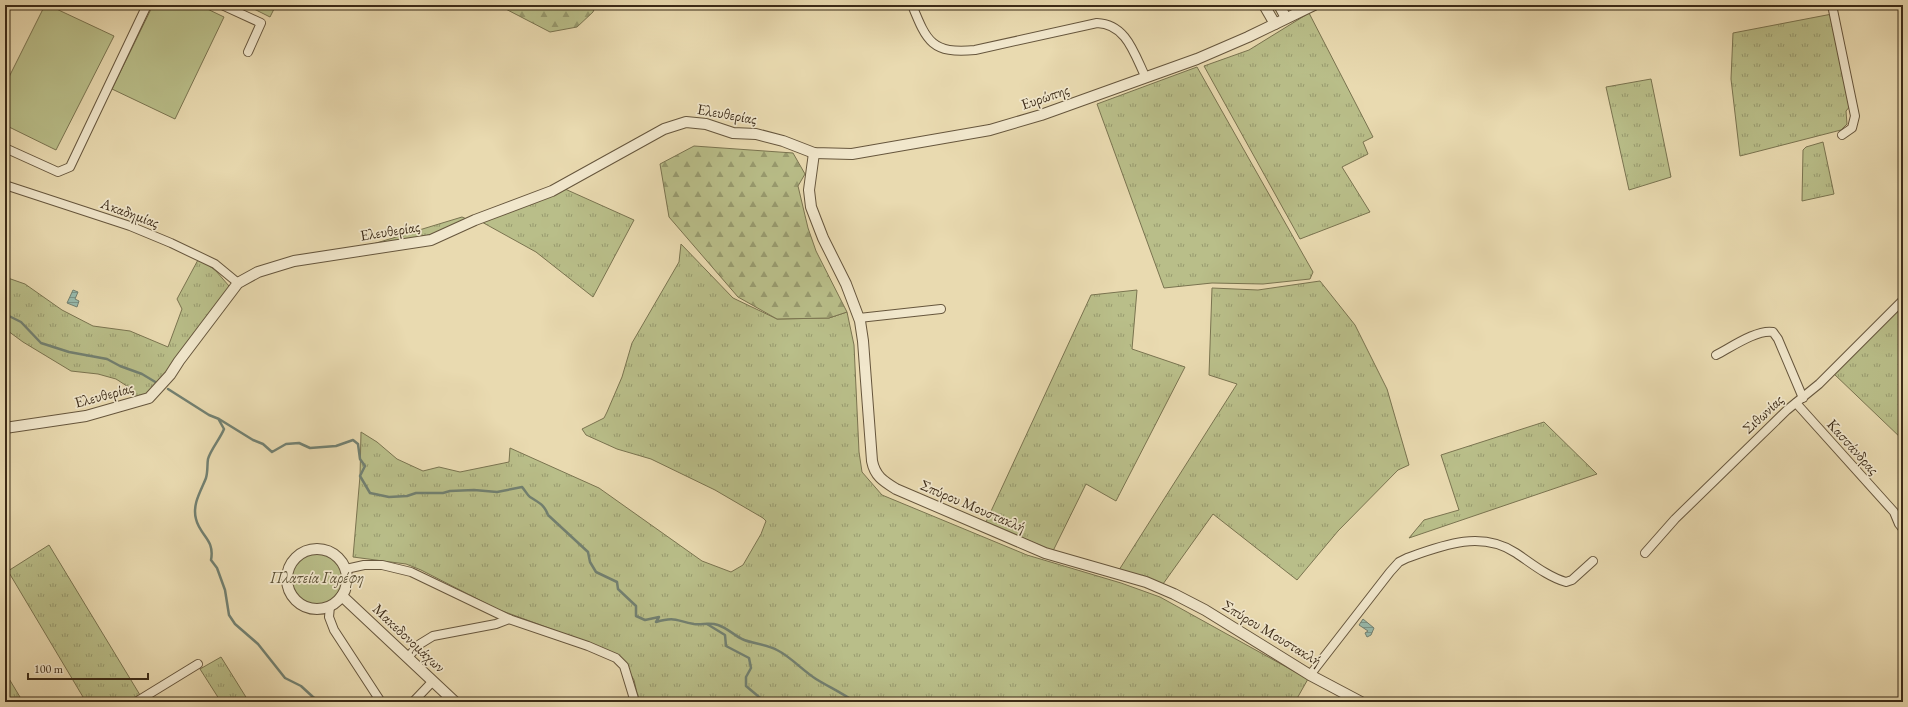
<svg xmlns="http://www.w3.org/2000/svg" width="1908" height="707" viewBox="0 0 1908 707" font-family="'EB Garamond',serif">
  <defs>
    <pattern id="grass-tufts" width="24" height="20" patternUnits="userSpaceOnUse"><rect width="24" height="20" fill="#b9be89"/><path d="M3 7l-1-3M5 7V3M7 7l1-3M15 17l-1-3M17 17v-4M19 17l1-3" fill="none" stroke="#989b6f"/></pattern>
    <pattern id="forest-firs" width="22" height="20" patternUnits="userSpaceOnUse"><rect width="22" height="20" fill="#b9be89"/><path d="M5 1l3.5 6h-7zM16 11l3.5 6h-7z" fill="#989b6f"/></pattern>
    <pattern id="water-rules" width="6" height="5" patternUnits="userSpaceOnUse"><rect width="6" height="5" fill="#97baad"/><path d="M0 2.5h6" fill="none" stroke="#7c978c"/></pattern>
  </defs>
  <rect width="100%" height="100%" fill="#e9dab0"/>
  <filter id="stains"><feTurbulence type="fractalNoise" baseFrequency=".005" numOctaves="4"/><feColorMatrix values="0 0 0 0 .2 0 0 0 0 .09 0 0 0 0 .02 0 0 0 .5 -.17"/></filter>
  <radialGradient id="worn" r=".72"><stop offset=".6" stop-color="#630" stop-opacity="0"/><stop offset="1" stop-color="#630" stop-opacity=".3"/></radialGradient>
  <g fill="url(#grass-tufts)" stroke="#7a7450">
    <polygon points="1309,13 1373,137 1363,142 1368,154 1342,167 1370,212 1300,239 1204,66 1249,50"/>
    <polygon points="1832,14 1851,105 1846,111 1847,124 1841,130 1740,156 1731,79 1733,33"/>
    <polygon points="1197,67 1313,272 1310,279 1263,284 1212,283 1164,288 1097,104"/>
    <polygon points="1651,79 1671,177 1629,190 1606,87"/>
    <polygon points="1823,142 1834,194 1802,201 1803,150 1806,147"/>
    <polygon points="565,189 634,220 593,297 536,252 480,221"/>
    <path d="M462,217L469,220C430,239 392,243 350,251Z"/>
    <polygon points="681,244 733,298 777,319 829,318 847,312 854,345 859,452 862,472 882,495 1027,555 1121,583 1160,597 1308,679 1295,702 639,702 634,680 623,661 592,644 497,609 421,570 406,564 353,557 360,476 361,432 377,442 397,459 423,471 439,467 460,472 509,462 510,448 599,488 702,561 731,572 743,565 761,534 766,521 763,518 715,490 651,459 617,449 586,435 582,429 604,418 607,412 622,377 632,343 679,262"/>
    <polygon points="199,258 216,271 229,286 227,292 183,348 156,388 135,401 130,388 116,379 98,374 71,371 23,342 8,331 5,330 5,277 25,284 62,310 93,326 130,331 168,347 182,309 177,299"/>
    <polygon points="1320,281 1355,325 1387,389 1409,465 1398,470 1338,531 1297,580 1213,514 1163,584 1119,570 1237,384 1209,375 1212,288 1258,290"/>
    <polygon points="1137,290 1132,349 1185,367 1116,501 1086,484 1053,551 986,522 1091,295"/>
    <polygon points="1895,311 1903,313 1903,440 1833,373"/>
    <polygon points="1544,422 1597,474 1409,538 1424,520 1459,510 1441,455"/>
    <polygon points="49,545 140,695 128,702 86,702 8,571"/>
    <polygon points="221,657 249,702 221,702 200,669"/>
    <polygon points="5,672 23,702 5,702"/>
  </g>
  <g fill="url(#forest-firs)" stroke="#7a7450">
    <polygon points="498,5 596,5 593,12 577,27 550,32"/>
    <polygon points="694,146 793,153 805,174 798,186 808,228 816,251 847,312 829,318 777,319 738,297 669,217 660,164"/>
  </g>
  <g fill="#b9be89" stroke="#7a7450">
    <polygon points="153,5 199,5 224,17 175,119 112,89"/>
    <polygon points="246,5 276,5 270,17"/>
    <polygon points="50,6 114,36 56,150 5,125 5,85 43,9"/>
    <circle cx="317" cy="578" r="27"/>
  </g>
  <g fill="url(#water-rules)" stroke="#728071">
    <polygon points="73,290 78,292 75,299 79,301 77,307 67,303"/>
    <polygon points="1363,619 1374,628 1371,635 1367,637 1365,633 1368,631 1359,625"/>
  </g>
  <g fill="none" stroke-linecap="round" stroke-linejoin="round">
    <g stroke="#728071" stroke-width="2.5">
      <polyline points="5,314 21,322 41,343 69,352 107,359 120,366 142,374 157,383"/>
      <path d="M168,389L209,415L219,419L253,440L263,444L272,452L286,444L299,443L310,448L336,446L353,440L358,444L360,459L365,466L360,476L370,493L389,497L407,496L416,493H443L450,491L474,490L497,492L522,487C525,490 527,495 530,497C539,503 544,504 548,515L588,552L590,562L596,572L617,582L618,589L636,606V616L645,620L659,617L656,622C676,616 676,621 694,624C702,625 710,622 718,625C727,628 734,635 742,639C753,644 766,644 777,650C791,657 802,670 816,679C829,687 842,693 855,702"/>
      <path d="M219,420L224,429C220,439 211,449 208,459C207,465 208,471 206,478C201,491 192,504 196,519C200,536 215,539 211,560L217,568L225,590L229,615L235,624L258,644L285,678L301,686L313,697L320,702"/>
      <polyline points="707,624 725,635 726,646 749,658 751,668 746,677 746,686 765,702"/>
    </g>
    <g stroke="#66563d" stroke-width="10">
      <g id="minor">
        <polyline points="222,5 261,23 248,52"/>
        <path d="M912,5C927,42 932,54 975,50L1097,23C1126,24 1134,53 1145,76"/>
        <polyline points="1832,5 1855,116 1852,128 1842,135"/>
        <polyline points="5,148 58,172 70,167 147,5"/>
        <polyline points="5,185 130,226 171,243 215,264 238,283"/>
        <polyline points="859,318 941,309"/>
        <path d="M1716,355C1730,348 1757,329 1773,332L1778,339L1803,398"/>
        <polyline points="1796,403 1894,512 1899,524 1903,529"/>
        <polyline points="1645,553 1675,519 1749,447 1787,410 1819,384 1903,300"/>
        <polyline points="346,569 364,565 382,565 411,572 509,619 588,646 616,658 624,666 635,702"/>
        <polyline points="330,606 329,617 334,630 381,702"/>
        <polyline points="408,657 420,644 433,636 496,624 509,619"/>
        <path d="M1310,675L1390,572L1399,562L1407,558C1443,545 1481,530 1516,553C1531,563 1548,577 1566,582L1572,580L1593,561"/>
        <polyline points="136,702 198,664"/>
        <polyline points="413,702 433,681"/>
      </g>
    </g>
    <g stroke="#66563d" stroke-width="12">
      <g id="tertiary">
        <polyline points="1264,5 1275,24"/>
        <polyline points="1279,5 1286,18"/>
        <path d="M814,153L809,190L811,207L823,238L846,284L860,321L863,341L872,461C875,476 883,481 896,489L1045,553L1146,582L1174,594L1205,610L1310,675L1361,702"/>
        <polyline points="5,428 86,416 149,398 170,375 179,361 238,283 258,272 294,261 431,240 475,220 552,191 664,129 686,122 706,124 733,133 756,134 783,141 814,153 852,154 990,130 1041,115 1197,59 1248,37 1314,5"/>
        <circle cx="317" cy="579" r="30"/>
        <polyline points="342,596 455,702"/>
      </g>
    </g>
    <use href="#minor" stroke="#f1e7cc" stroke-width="8"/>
    <use href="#tertiary" stroke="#f1e7cc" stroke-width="10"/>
  </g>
  <g text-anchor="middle" stroke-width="3.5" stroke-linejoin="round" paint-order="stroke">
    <g font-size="15" fill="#3b2a17" stroke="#f1e7cc">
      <text transform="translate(1045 97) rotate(-19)" y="5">Ευρώπης</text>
      <text transform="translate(727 114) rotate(10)" y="5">Ελευθερίας</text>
      <text transform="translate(130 213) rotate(20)" y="5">Ακαδημίας</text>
      <text transform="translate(390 231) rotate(-9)" y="5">Ελευθερίας</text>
      <text transform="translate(104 395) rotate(-15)" y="5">Ελευθερίας</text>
      <text transform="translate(1763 414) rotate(-43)" y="5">Σιθωνίας</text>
      <text transform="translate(1853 447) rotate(48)" y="5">Κασσάνδρας</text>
      <text transform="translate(973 506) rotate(23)" y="5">Σπύρου Μουστακλή</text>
      <text transform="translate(1272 633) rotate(31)" y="5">Σπύρου Μουστακλή</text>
      <text transform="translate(409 638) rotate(43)" y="5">Μακεδονομάχων</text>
    </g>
    <g font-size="15" font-style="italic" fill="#5a4f34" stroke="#f1e7cc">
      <text x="317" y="583">Πλατεία Γαρέφη</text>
    </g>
  </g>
  <rect width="1908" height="707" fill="none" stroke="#e9dab0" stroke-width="20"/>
  <rect x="6" y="6" width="1896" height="695" fill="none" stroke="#3b2a17" stroke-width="2"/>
  <rect x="10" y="10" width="1888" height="687" fill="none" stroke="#3b2a17"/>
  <path d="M28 673v6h120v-6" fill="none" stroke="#3b2a17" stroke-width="2"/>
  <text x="34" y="673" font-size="12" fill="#3b2a17" stroke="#f1e7cc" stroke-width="3" paint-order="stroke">100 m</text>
  <rect width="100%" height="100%" filter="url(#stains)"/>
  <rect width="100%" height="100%" fill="url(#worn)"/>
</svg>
